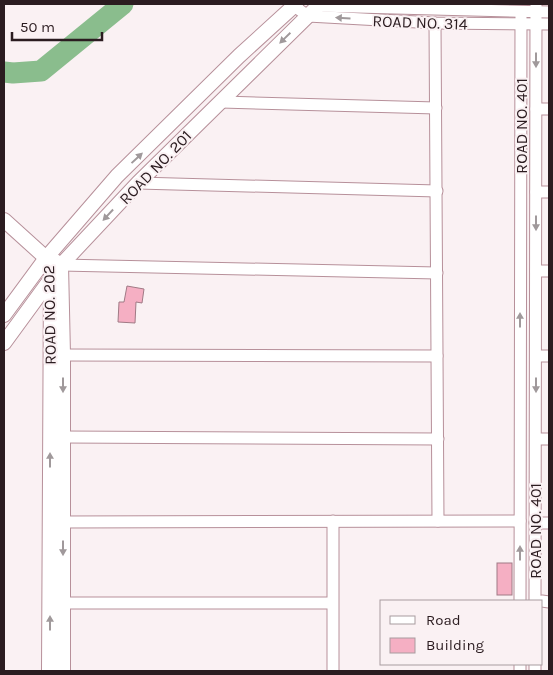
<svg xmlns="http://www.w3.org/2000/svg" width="553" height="675" viewBox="0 0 553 675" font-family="Karla,sans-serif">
  <rect width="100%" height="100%" fill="#faf1f3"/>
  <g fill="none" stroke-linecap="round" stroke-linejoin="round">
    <polyline stroke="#8abd8d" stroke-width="21" points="4,72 13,73 41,71 123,4"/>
  </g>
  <g fill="#f5afc3" stroke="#a07a85">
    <polygon points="127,286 144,289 142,303 136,302 135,323 118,322 119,302 124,302"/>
    <rect x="497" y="563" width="15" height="32"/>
  </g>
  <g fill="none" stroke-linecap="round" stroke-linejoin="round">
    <g stroke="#b7909a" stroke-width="13">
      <g id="minor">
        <polyline points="315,4 318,6 549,12"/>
        <polyline points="294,6 308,16 435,23 549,24"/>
        <polyline points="435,23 438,521"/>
        <polyline points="221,102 436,108"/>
        <polyline points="536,109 549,109"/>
        <polyline points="138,183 437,191"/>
        <polyline points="536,192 549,192"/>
        <polyline points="61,265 437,273"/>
        <polyline points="536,271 549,271"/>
        <polyline points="63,355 437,356"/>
        <polyline points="536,356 549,356"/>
        <polyline points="63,437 438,439"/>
        <polyline points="536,439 549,439"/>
        <polyline points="63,522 520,521"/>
        <polyline points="535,523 549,523"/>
        <polyline points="520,601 521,12"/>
        <polyline points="535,601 536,4"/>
        <polyline points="542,601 549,602"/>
        <polyline points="63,603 332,603"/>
        <polyline points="535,664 535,671"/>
        <polyline points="333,671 333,521"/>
        <polyline points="520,671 520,664"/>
      </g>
    </g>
    <g stroke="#b7909a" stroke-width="16">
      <g id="tertiary">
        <polyline points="4,220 46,258 52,259 61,265 63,355 63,671"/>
        <polyline points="4,315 46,258 117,176 239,56 296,4"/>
        <polyline points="4,343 61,265 138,183 320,4"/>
        <polyline points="49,671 51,275"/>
      </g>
    </g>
    <use href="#minor" stroke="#fff" stroke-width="11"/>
    <use href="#tertiary" stroke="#fff" stroke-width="14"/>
  </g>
  <defs><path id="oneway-solid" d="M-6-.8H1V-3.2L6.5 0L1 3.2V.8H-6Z" transform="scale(1.25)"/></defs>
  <g fill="#a0999b">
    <use href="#oneway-solid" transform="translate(343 18) rotate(-177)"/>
    <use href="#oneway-solid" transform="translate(285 38) rotate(136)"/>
    <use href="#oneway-solid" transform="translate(536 60) rotate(90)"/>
    <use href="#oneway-solid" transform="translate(137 158) rotate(-43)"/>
    <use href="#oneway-solid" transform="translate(108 215) rotate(133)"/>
    <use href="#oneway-solid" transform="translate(536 223) rotate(90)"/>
    <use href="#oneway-solid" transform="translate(520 320) rotate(-90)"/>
    <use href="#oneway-solid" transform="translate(63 385) rotate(90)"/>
    <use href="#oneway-solid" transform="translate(536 385) rotate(90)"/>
    <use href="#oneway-solid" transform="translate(50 460) rotate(-90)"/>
    <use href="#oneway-solid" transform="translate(63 548) rotate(90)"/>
    <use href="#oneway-solid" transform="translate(520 553) rotate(-90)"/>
    <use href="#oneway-solid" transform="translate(50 623) rotate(-90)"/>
  </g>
  <g text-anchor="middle" stroke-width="4" stroke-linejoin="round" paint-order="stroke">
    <g font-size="16" fill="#2b1c20" stroke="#faf1f3">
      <text transform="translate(420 22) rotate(2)" y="6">ROAD NO. 314</text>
      <text transform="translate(521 126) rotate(-90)" y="6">ROAD NO. 401</text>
      <text transform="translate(155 167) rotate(-46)" y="6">ROAD NO. 201</text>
      <text transform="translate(49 315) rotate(-91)" y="6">ROAD NO. 202</text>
      <text transform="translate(535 531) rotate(-90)" y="6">ROAD NO. 401</text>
    </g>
  </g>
  <rect width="553" height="675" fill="none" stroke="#2b1c20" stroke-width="10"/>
  <rect x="380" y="600" width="162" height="65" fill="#faf1f3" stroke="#a79c9f"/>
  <rect x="390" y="616" width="25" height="8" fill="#ffffff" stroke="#a79c9f"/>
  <text x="426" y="625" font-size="15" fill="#2b1c20">Road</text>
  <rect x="390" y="638" width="25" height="15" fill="#f5afc3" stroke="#a79c9f"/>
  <text x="426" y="650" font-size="15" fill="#2b1c20">Building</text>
  <path d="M12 32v8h90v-8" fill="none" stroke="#2b1c20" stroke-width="2.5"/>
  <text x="20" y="32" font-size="15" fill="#2b1c20" stroke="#faf1f3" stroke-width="4" paint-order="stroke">50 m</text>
</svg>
